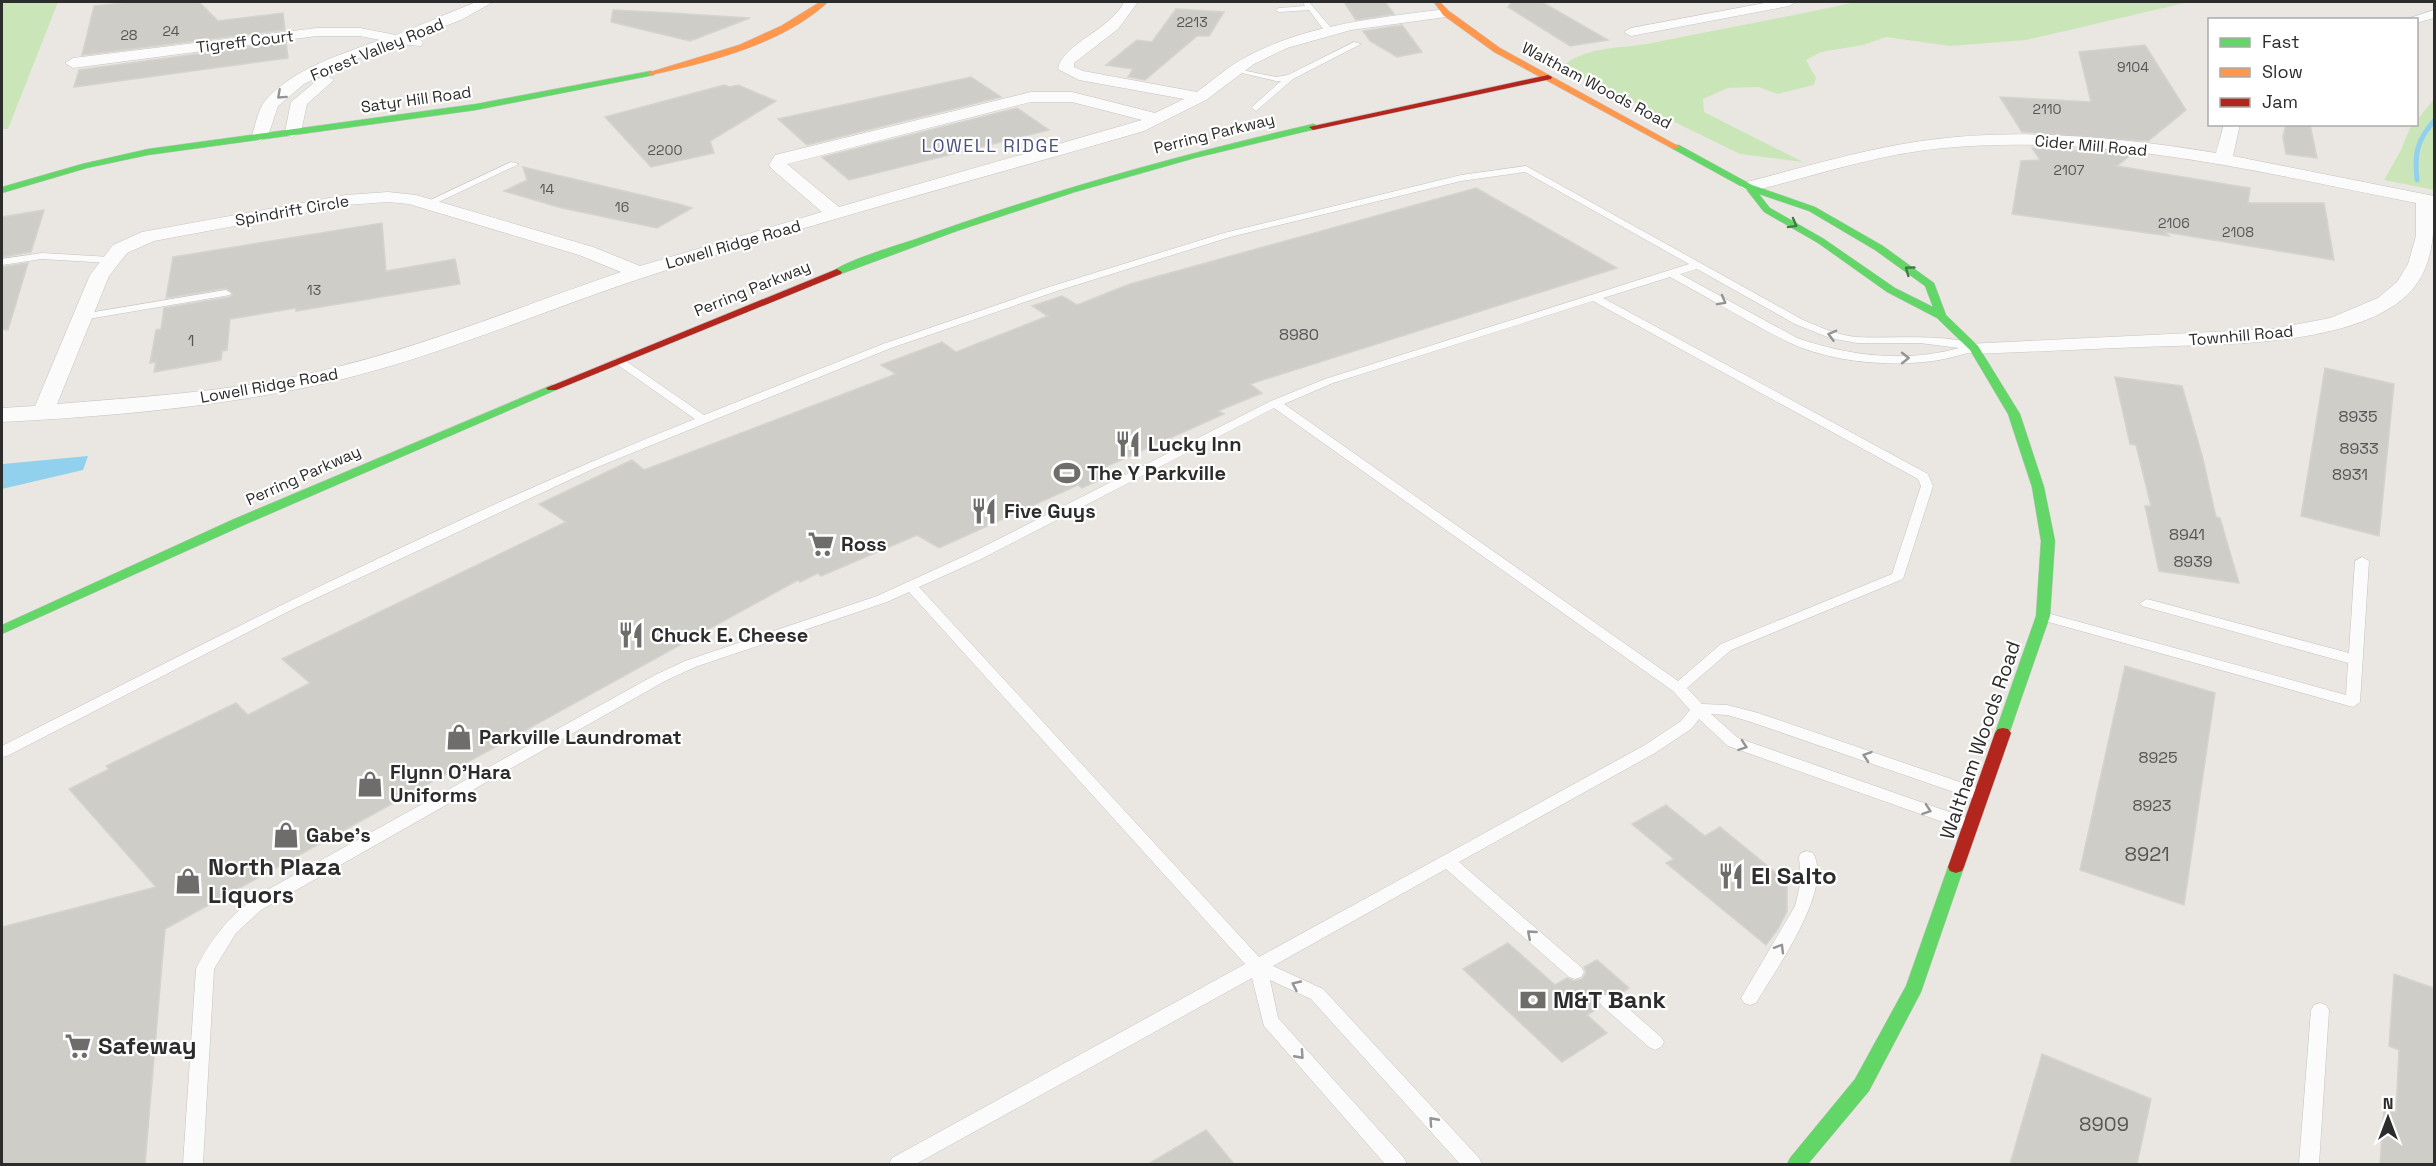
<svg xmlns="http://www.w3.org/2000/svg" width="2436" height="1166" viewBox="0 0 2436 1166" font-family="'Space Grotesk',sans-serif">
  <rect width="100%" height="100%" fill="#eae7e2"/>
  <g fill="#cae6b9">
    <polygon points="2,2 58,2 8,129 2,129"/>
    <path d="M1856,2H2189L2027,40L1950,46L1886,37L1863,45L1821,52L1806,60L1816,78L1814,85L1777,94L1759,87L1728,88L1703,99L1704,112L1803,162L1740,154L1568,70L1564,65C1590,45 1622,49 1652,43C1720,29 1789,17 1856,2Z"/>
    <polygon points="2434,99 2434,190 2384,180 2401,150 2410,128 2416,124 2417,120"/>
  </g>
  <polygon fill="#92d1ee" points="88,456 83,470 2,489 3,464"/>
  <g fill="none" stroke-linecap="round" stroke-linejoin="round">
    <path stroke="#92d1ee" stroke-width="5" d="M2417,180C2414,154 2417,140 2434,121"/>
  </g>
  <g fill="#cfcdc8" stroke="#d5d3ce" stroke-width="1.5">
    <polygon points="132,2 199,2 218,21 283,13 285,30 82,55 94,6"/>
    <polygon points="1344,2 1385,2 1394,14 1356,20"/>
    <polygon points="1512,2 1542,2 1608,40 1570,46 1508,7"/>
    <polygon points="1176,9 1224,12 1209,36 1197,36 1145,80 1128,77 1133,69 1106,65 1137,40 1152,42"/>
    <polygon points="613,10 671,13 750,18 690,41 611,22"/>
    <polygon points="1402,25 1422,52 1397,57 1370,41 1363,31"/>
    <polygon points="286,42 288,58 74,87 79,70"/>
    <polygon points="2145,45 2186,110 2148,141 2022,132 2000,97 2091,102 2079,52"/>
    <polygon points="971,77 1001,97 807,145 778,119"/>
    <polygon points="724,85 730,87 738,85 776,101 710,141 714,153 651,167 605,117"/>
    <polygon points="1017,108 1049,130 849,180 822,157"/>
    <polygon points="2286,124 2310,124 2317,158 2286,154 2283,137"/>
    <polygon points="2032,148 2132,154 2117,166 2250,188 2248,203 2324,203 2334,260 2165,232 2169,236 2012,214 2021,161 2040,160"/>
    <polygon points="523,167 679,204 692,208 657,228 562,208 504,191 527,180"/>
    <polygon points="1476,188 1617,268 1250,384 1262,393 1218,411 1224,414 1105,467 1113,474 1082,488 1078,485 939,548 917,535 821,576 818,573 800,582 798,580 165,929 145,1164 2,1164 2,927 156,887 69,789 109,769 106,766 236,703 248,715 310,683 282,659 566,522 539,504 632,460 644,470 896,374 881,365 942,342 956,352 1048,316 1032,306 1062,296 1077,305 1130,284"/>
    <polygon points="44,210 31,252 2,257 2,217"/>
    <polygon points="382,223 386,271 455,259 460,284 296,311 296,308 230,319 227,350 222,351 221,360 154,372 156,362 150,363 156,330 161,329 164,308 230,297 233,294 226,288 166,298 173,257"/>
    <polygon points="28,263 8,330 2,329 2,267"/>
    <polygon points="2325,368 2394,384 2379,536 2301,516"/>
    <polygon points="2115,377 2182,386 2202,455 2216,517 2220,518 2239,583 2159,571 2145,506 2151,506 2136,445 2130,444"/>
    <polygon points="2125,666 2215,693 2184,905 2080,870"/>
    <polygon points="1666,805 1705,836 1720,827 1787,882 1787,911 1778,929 1766,945 1666,863 1674,859 1632,824"/>
    <polygon points="1508,943 1555,985 1567,978 1574,981 1582,979 1586,973 1584,967 1597,960 1629,988 1617,996 1609,992 1601,994 1597,1000 1600,1007 1587,1015 1607,1033 1562,1062 1463,969"/>
    <polygon points="2394,974 2434,988 2434,1164 2380,1164 2384,1107 2396,1112 2399,1050 2389,1046"/>
    <polygon points="2042,1054 2151,1099 2137,1164 2010,1164"/>
    <polygon points="1206,1130 1234,1164 1148,1164"/>
  </g>
  <g fill="none" stroke-linecap="round" stroke-linejoin="round">
    <g stroke="#c4c3c3" stroke-width="1">
      <g id="lane">
        <polygon points="1303,2 1309,2 1332,29 1332,33 1326,33 1309,10 1279,12 1275,10 1279,8 1305,6"/>
        <polygon points="1354,42 1361,44 1293,79 1256,111 1252,108 1253,106 1281,81 1276,81 1233,71 1237,69 1276,77 1288,75"/>
        <polygon points="511,162 519,164 430,206 422,204"/>
        <path d="M1526,166L1803,320C1820,327 1837,335 1856,337C1884,339 1960,332 1980,348L1978,350C1963,354 1948,359 1933,361C1887,367 1830,362 1788,342C1748,322 1709,298 1670,277L1603,298L1928,474L1933,486L1903,579L1731,650L1687,688L1702,704L1727,705L1758,713L1986,791L1988,795L1986,799L1980,801L1748,721L1727,715L1711,714L1738,738L1975,821L1977,825L1975,829H1963L1728,746L1699,719L1691,729L1655,753L1459,862L1581,967L1584,972L1581,977L1575,979L1569,977L1446,869L1273,966L1323,989L1479,1158L1482,1164H1460L1311,999L1270,980L1278,1018L1404,1158L1407,1164H1385L1264,1026L1252,978L916,1164H889L892,1158L1245,964L909,592L887,602L695,667L665,681L261,910L236,933L214,969L203,1164H183L196,969C212,937 231,914 260,894L655,675L685,661L877,596L969,554L1271,401L1325,379L1689,264L1525,172L1461,181L1230,237L1057,291L891,348L595,468L295,608L7,756L2,757V746C229,630 457,514 695,419L615,363V359H623L704,415L883,344L1049,287L1224,233L1461,175ZM1697,269L1795,324L1830,338L1857,343H1920L1959,348C1905,363 1849,356 1797,338L1680,274ZM1593,301L1918,479L1921,486L1892,574L1721,644L1678,681L1284,404L1333,383ZM1274,408L1673,691L1690,710L1681,721L1645,745L1259,957L919,587L979,560Z"/>
        <polygon points="42,253 110,257 115,260 110,263 42,259 2,265 2,259"/>
        <polygon points="226,290 231,293 230,295 82,320 77,317 82,314"/>
        <polygon points="2362,557 2369,561 2360,702 2353,707 2038,619 2036,616 2043,612 2346,695 2348,663 2142,606 2140,603 2147,599 2349,653 2355,561"/>
        <path d="M1807,851L1813,853C1834,890 1775,970 1756,1003L1750,1005L1744,1003L1741,998L1744,993L1795,906L1801,881L1799,857L1801,853Z"/>
        <polygon points="1608,994 1614,996 1661,1037 1664,1042 1661,1047 1655,1050 1649,1047 1602,1006 1599,1001 1602,996"/>
        <polygon points="2320,1003 2326,1005 2329,1010 2319,1164 2299,1164 2311,1010 2314,1005"/>
      </g>
    </g>
    <g stroke="#c4c3c3" stroke-width="1">
      <g id="street">
        <path d="M476,2H493L461,20L413,38L421,40L423,43L421,46L398,44L346,63L304,84L278,106L268,136L260,141L252,136C255,126 258,110 265,101C292,69 342,54 380,40L360,36H317L73,68L65,63L73,58L317,28H360L396,35Z"/>
        <path d="M1124,2H1138L1118,29L1074,63V67L1083,71L1197,92C1213,80 1229,66 1246,57C1307,24 1378,18 1446,9L1453,13L1446,17L1351,30L1287,48L1254,64L1206,100L1144,131C986,177 827,219 670,269C561,303 455,351 343,379C232,406 116,416 2,422V408L35,406L90,275L113,245L142,232L346,195L388,192L416,195L593,247L640,266L822,212L772,169L769,165L775,155L1031,92H1072L1155,113L1184,99L1079,80L1058,69C1062,44 1112,29 1124,2ZM1031,102H1072L1142,120L839,207L787,164ZM388,202L409,204L579,255L621,272C527,304 433,343 337,367C245,391 151,396 57,404L109,276L127,253L154,241L346,205Z"/>
        <polygon points="1770,2 1796,2 1789,6 1631,36 1624,32 1631,28"/>
        <polygon points="2434,10 2434,18 2416,23 2416,20 2404,20"/>
        <polygon points="326,75 334,80 307,104 301,132 293,137 287,136 285,132 291,102 321,77"/>
        <path d="M2224,124H2240L2233,156L2434,196C2434,228 2435,263 2412,290C2360,348 2215,344 2142,347C2086,349 2030,352 1974,354L1967,352L1964,348L1967,344L2273,329L2330,318L2378,298L2397,282L2408,264L2416,236V203C2260,172 2104,133 1944,148C1877,154 1814,176 1749,192L1740,187L1743,183C1801,168 1860,150 1921,141C2019,127 2119,137 2216,153Z"/>
      </g>
    </g>
    <g stroke="#c4c3c3" stroke-width="1">
      <g id="fast">
        <polygon points="651,71 655,73 654,75 476,110 148,155 87,168 2,193 2,187 82,164 148,149 476,104"/>
        <path d="M1313,124L1316,125V129L1195,158L1075,192L957,231L841,274H833L832,272C844,261 898,245 916,239C1046,192 1178,155 1313,124Z"/>
        <path d="M1673,145H1679L1752,185L1815,207L1883,246L1934,283L1946,315L1978,346L2020,414L2044,487L2055,541L2050,616L2008,737H1998L1995,733L2036,616L2041,541L2032,487L2008,414L1970,350L1937,318L1887,292L1818,243L1764,212L1746,189L1673,149ZM1759,194L1809,211L1875,250L1925,286L1933,307L1895,288L1824,239L1770,208Z"/>
        <polygon points="552,385 558,388 556,390 244,525 2,634 2,625 234,519"/>
        <polygon points="1956,861 1962,863 1964,867 1921,992 1869,1091 1808,1164 1787,1164 1790,1158 1855,1079 1906,986 1948,867 1950,863"/>
      </g>
    </g>
    <g stroke="#c4c3c3" stroke-width="1">
      <g id="slow">
        <path d="M820,2H828C783,44 709,62 651,75L647,73L739,45L781,26Z"/>
        <polygon points="1434,2 1440,2 1449,11 1500,48 1680,147 1673,149 1494,52 1443,15"/>
      </g>
    </g>
    <g stroke="#c4c3c3" stroke-width="1">
      <g id="jam">
        <polygon points="1548,75 1552,77 1551,79 1313,130 1309,127"/>
        <polygon points="837,269 842,272 841,274 556,390 548,390 546,388"/>
        <polygon points="2003,728 2008,729 2011,733 1964,867 1962,871 1956,873 1950,871 1948,867 1995,733 1998,729"/>
      </g>
    </g>
    <use href="#lane" fill="#fcfbfb" fill-rule="evenodd"/>
    <use href="#street" fill="#fcfbfb" fill-rule="evenodd"/>
    <use href="#fast" fill="#63d668" fill-rule="evenodd"/>
    <use href="#slow" fill="#ff974d" fill-rule="evenodd"/>
    <use href="#jam" fill="#b3261e" fill-rule="evenodd"/>
  </g>
  <defs><path id="oneway-chevron" d="M-2-3.5L2.5 0L-2 3.5" fill="none" stroke-width="1.6" stroke-linecap="round" stroke-linejoin="round" transform="scale(1.5)"/></defs>
  <g stroke="#949494">
    <use href="#oneway-chevron" transform="translate(281 95) rotate(138)"/>
    <use href="#oneway-chevron" transform="translate(1722 301) rotate(29)"/>
    <use href="#oneway-chevron" transform="translate(1832 335) rotate(-165)"/>
    <use href="#oneway-chevron" transform="translate(1905 358)"/>
    <use href="#oneway-chevron" transform="translate(1743 746) rotate(19)"/>
    <use href="#oneway-chevron" transform="translate(1867 756) rotate(-161)"/>
    <use href="#oneway-chevron" transform="translate(1927 810) rotate(19)"/>
    <use href="#oneway-chevron" transform="translate(1531 934) rotate(-139)"/>
    <use href="#oneway-chevron" transform="translate(1780 948) rotate(-59)"/>
    <use href="#oneway-chevron" transform="translate(1296 985) rotate(-155)"/>
    <use href="#oneway-chevron" transform="translate(1300 1055) rotate(48)"/>
    <use href="#oneway-chevron" transform="translate(1433 1121) rotate(-132)"/>
  </g>
  <g stroke="#457847">
    <use href="#oneway-chevron" transform="translate(1793 224) rotate(29)"/>
    <use href="#oneway-chevron" transform="translate(1909 270) rotate(-144)"/>
  </g>
  <defs>
    <g id="restaurant-bare" transform="scale(2.07)"><path d="M-5-6h1v4h1v-4h1v4h1v-4h1v5L-1.5 .5V6h-2V.5L-5-1ZM5-6V6H3V1.5H1.5Q1.5-4 5-6Z" fill="#6e6d6c" stroke="#fff" stroke-width="2.5" paint-order="stroke"/></g>
    <g id="stadium-bare" transform="scale(2.07)"><path d="M0-5a6.5 5 0 1 0 0 10a6.5 5 0 1 0 0-10ZM-3.5-1.8h7v3.6h-7Z" fill="#6e6d6c" stroke="#fff" stroke-width="2.5" paint-order="stroke"/></g>
    <g id="supermarket-bare" transform="scale(2.07)"><path d="M-6-5.5h2.5l.6 2H6L4.5 2H-2.5L-4.4-4H-6ZM-1.5 3.2a1.3 1.3 0 1 0 .1 0ZM3 3.2a1.3 1.3 0 1 0 .1 0Z" fill="#6e6d6c" stroke="#fff" stroke-width="2.5" paint-order="stroke"/></g>
    <g id="shop-bare" transform="scale(2.07)"><path d="M-5-2.5h2.3a2.7 3.5 0 0 1 5.4 0H5L5.5 6h-11ZM-1.5-2.5h3a1.5 2.3 0 0 0-3 0Z" fill="#6e6d6c" stroke="#fff" stroke-width="2.5" paint-order="stroke"/></g>
    <g id="bank-bare" transform="scale(2.07)"><path d="M-6-4H6V4H-6ZM0-2.3a2.3 2.3 0 1 0 0 4.6a2.3 2.3 0 1 0 0-4.6Z" fill="#6e6d6c" stroke="#fff" stroke-width="2.5" paint-order="stroke"/></g>
  </defs>
  <g fill-rule="evenodd">
    <use href="#restaurant-bare" x="1128" y="444"/>
    <use href="#stadium-bare" x="1067" y="473"/>
    <use href="#restaurant-bare" x="984" y="511"/>
    <use href="#supermarket-bare" x="821" y="544"/>
    <use href="#restaurant-bare" x="631" y="635"/>
    <use href="#shop-bare" x="459" y="737"/>
    <use href="#shop-bare" x="370" y="784"/>
    <use href="#shop-bare" x="286" y="835"/>
    <use href="#restaurant-bare" x="1731" y="876"/>
    <use href="#shop-bare" x="188" y="881"/>
    <use href="#bank-bare" x="1533" y="1000"/>
    <use href="#supermarket-bare" x="78" y="1046"/>
  </g>
  <g text-anchor="middle" stroke-width="4.5" stroke-linejoin="round" paint-order="stroke">
    <g font-size="14" fill="#565655">
      <text x="1192" y="27">2213</text>
      <text x="171" y="36">24</text>
      <text x="129" y="40">28</text>
      <text x="2133" y="72">9104</text>
      <text x="2047" y="114">2110</text>
      <text x="665" y="155">2200</text>
      <text x="2069" y="175">2107</text>
      <text x="547" y="194">14</text>
      <text x="622" y="212">16</text>
      <text x="2174" y="228">2106</text>
      <text x="2238" y="237">2108</text>
      <text x="314" y="295">13</text>
    </g>
    <g font-size="16" fill="#2c2c2c" stroke="#fff">
      <text transform="translate(245 41) rotate(-7)" y="6">Tigreff Court</text>
      <text transform="translate(377 49) rotate(-22)" y="6">Forest Valley Road</text>
      <text transform="translate(1597 85) rotate(28)" y="6">Waltham Woods Road</text>
      <text transform="translate(416 99) rotate(-8)" y="6">Satyr Hill Road</text>
      <text transform="translate(1214 133) rotate(-14)" y="6">Perring Parkway</text>
      <text transform="translate(2091 145) rotate(5)" y="6">Cider Mill Road</text>
      <text transform="translate(292 210) rotate(-10)" y="6">Spindrift Circle</text>
      <text transform="translate(733 244) rotate(-16)" y="6">Lowell Ridge Road</text>
      <text transform="translate(752 288) rotate(-22)" y="6">Perring Parkway</text>
      <text transform="translate(2241 335) rotate(-5)" y="6">Townhill Road</text>
      <text transform="translate(269 385) rotate(-10)" y="6">Lowell Ridge Road</text>
      <text transform="translate(303 475) rotate(-24)" y="6">Perring Parkway</text>
    </g>
    <g font-size="16" fill="#565655">
      <text x="1299" y="340">8980</text>
      <text x="191" y="346">1</text>
      <text x="2358" y="422">8935</text>
      <text x="2359" y="454">8933</text>
      <text x="2350" y="480">8931</text>
      <text x="2187" y="540">8941</text>
      <text x="2193" y="567">8939</text>
      <text x="2158" y="763">8925</text>
      <text x="2152" y="811">8923</text>
    </g>
    <g font-size="18" letter-spacing="1.5" fill="#4a507f" stroke="#fff">
      <text x="991" y="152">LOWELL RIDGE</text>
    </g>
    <g font-size="20" font-weight="bold" fill="#2c2c2c" stroke="#fff" text-anchor="start">
      <text x="1148" y="451">Lucky Inn</text>
      <text x="1087" y="480">The Y Parkville</text>
      <text x="1004" y="518">Five Guys</text>
      <text x="841" y="551">Ross</text>
      <text x="651" y="642">Chuck E. Cheese</text>
      <text x="479" y="744">Parkville Laundromat</text>
      <text x="390" y="779">Flynn O’Hara<tspan x="390" dy="23">Uniforms</tspan></text>
      <text x="306" y="842">Gabe's</text>
    </g>
    <g font-size="20" fill="#2c2c2c" stroke="#fff">
      <text transform="translate(1980 740) rotate(-71)" y="7">Waltham Woods Road</text>
    </g>
    <g font-size="20" fill="#565655">
      <text x="2147" y="861">8921</text>
      <text x="2104" y="1131">8909</text>
    </g>
    <g font-size="24" font-weight="bold" fill="#2c2c2c" stroke="#fff" text-anchor="start">
      <text x="208" y="875">North Plaza<tspan x="208" dy="28">Liquors</tspan></text>
      <text x="1751" y="884">El Salto</text>
      <text x="1553" y="1008">M&amp;T Bank</text>
      <text x="98" y="1054">Safeway</text>
    </g>
  </g>
  <rect width="2436" height="1166" fill="none" stroke="#2c2c2c" stroke-width="6"/>
  <rect x="2208" y="18" width="210" height="108" fill="#ffffff" stroke="#ababab" stroke-width="1.5"/>
  <rect x="2220" y="38" width="30" height="9" fill="#63d668" stroke="#ababab" stroke-width="1.5"/>
  <text x="2262" y="48" font-size="18" fill="#2c2c2c">Fast</text>
  <rect x="2220" y="68" width="30" height="9" fill="#ff974d" stroke="#ababab" stroke-width="1.5"/>
  <text x="2262" y="78" font-size="18" fill="#2c2c2c">Slow</text>
  <rect x="2220" y="98" width="30" height="9" fill="#b3261e" stroke="#ababab" stroke-width="1.5"/>
  <text x="2262" y="108" font-size="18" fill="#2c2c2c">Jam</text>
  <g transform="translate(2388 1118)" stroke="#ffffff" stroke-width="4.5" paint-order="stroke">
  <path d="M0-4.5L10 22L0 15L-10 22Z" fill="#2c2c2c"/>
  <text y="-9" font-size="16" font-weight="bold" text-anchor="middle" fill="#2c2c2c">N</text>
  </g>
</svg>
